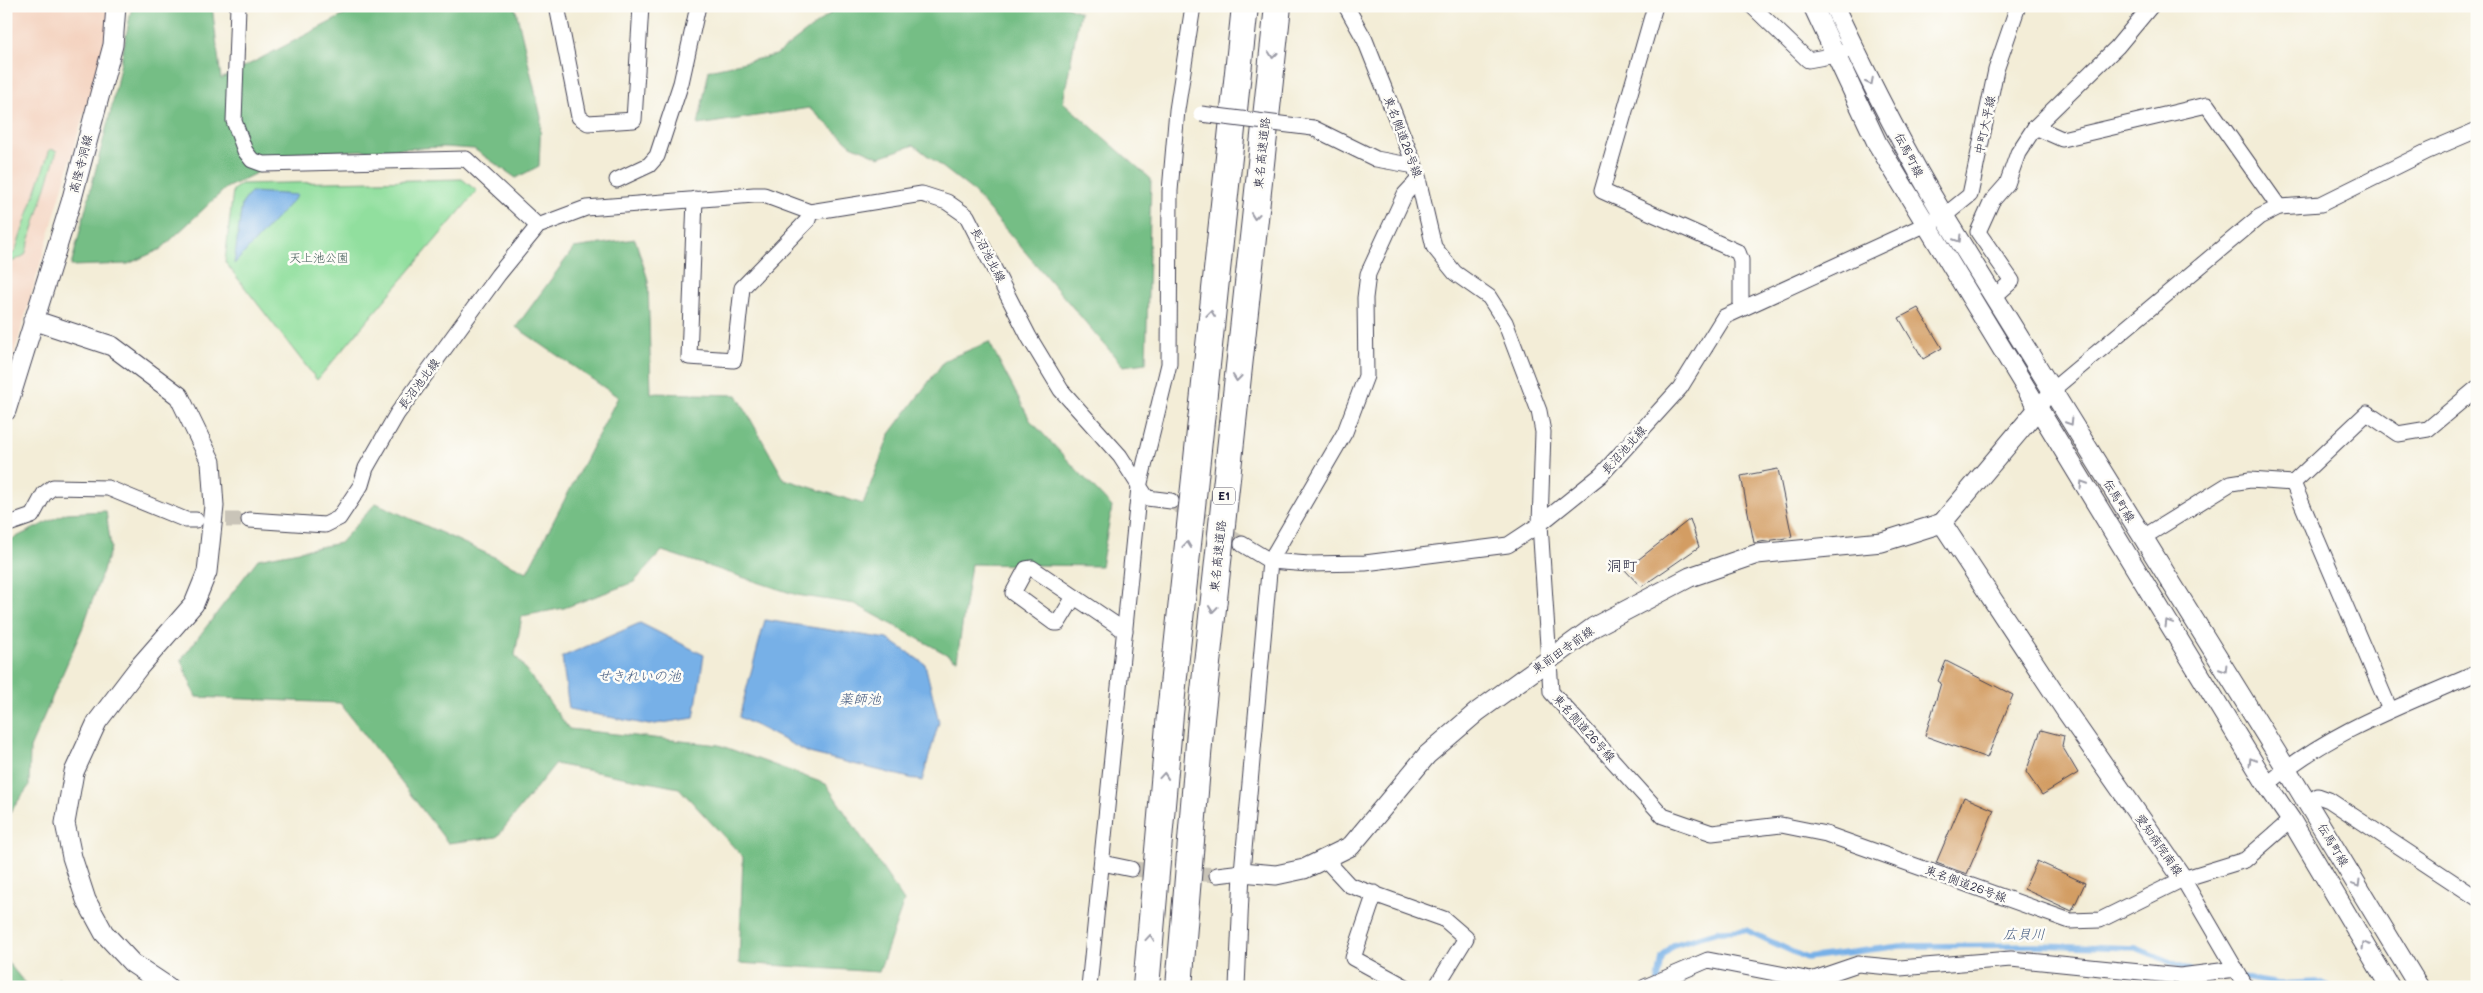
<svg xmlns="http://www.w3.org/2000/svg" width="2483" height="993" viewBox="0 0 2483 993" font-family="Mali,'Klee One',sans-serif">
  <rect width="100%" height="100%" fill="#fdfcf7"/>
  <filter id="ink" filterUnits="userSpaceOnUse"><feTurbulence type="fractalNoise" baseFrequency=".02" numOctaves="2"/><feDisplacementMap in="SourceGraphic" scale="10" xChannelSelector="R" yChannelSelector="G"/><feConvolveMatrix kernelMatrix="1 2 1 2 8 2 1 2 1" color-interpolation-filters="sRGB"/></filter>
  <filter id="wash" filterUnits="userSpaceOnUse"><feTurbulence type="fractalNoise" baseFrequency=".0096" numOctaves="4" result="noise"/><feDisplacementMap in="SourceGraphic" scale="20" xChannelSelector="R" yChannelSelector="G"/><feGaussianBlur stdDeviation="1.12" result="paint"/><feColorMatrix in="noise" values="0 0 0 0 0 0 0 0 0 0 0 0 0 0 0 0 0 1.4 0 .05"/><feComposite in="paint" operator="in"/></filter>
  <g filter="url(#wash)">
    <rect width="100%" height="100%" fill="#f3edd7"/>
    <polygon fill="#f4d3c0" points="6,6 110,6 112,18 6,382"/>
    <g fill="#91df9e" stroke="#5a806c">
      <polygon points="50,149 57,151 25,255 6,265 6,258 15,252"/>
      <polygon points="462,179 477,191 317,380 225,262 233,190 241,184"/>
      <polygon points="58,978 81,987 57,987"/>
    </g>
    <g fill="#74be85" stroke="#4b7060">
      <polygon points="132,6 212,6 221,79 348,13 397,6 515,6 541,117 539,166 516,178 474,149 444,147 297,153 226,188 161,249 128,264 71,266 112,106"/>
      <polygon points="840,6 1065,6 1080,12 1063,102 1151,179 1146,363 1123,366 972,190 914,145 879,157 851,145 809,108 698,125 709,70 776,55"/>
      <polygon points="635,239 648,280 651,393 737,395 784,479 863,504 890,434 945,360 989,342 1030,420 1112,507 1101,566 971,564 957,660 855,604 797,595 662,551 634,582 564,608 522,616 515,655 569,729 719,745 826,784 904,901 879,972 739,963 743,857 679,788 555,764 497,837 448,843 340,703 196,697 181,660 258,559 340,543 376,503 527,572 618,397 516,327 574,248"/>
      <polygon points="106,511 111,548 83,627 30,748 29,786 6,818 6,542 66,513"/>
      <polygon points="6,960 28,987 6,987"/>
    </g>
    <g fill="#77b0e7" stroke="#4c6991">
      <polygon points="251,192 298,195 234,264 242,204"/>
      <polygon points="765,620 888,639 925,664 939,722 922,781 809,753 739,717"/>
      <polygon points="640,623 704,655 694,718 649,725 569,709 562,657"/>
    </g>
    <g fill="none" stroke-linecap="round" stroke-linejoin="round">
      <g stroke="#77b0e7" stroke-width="5.5">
        <polyline points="2244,978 2279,984 2317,982 2328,987"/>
        <polyline points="1658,981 1662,958 1673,945 1720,931 1746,930 1806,958 1900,946 2038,945 2136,948 2190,970"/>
      </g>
    </g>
    <g id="blocks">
      <g fill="#d39d63">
        <polygon points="1918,308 1942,348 1923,359 1899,318"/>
        <polygon points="1778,469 1792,537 1754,543 1741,476"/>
        <polygon points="1690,519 1699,547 1641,587 1625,570"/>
        <polygon points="1946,661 2013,695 1987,758 1925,736 1941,683 1938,681"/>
        <polygon points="2041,730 2064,736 2062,746 2078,773 2042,795 2026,772"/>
        <polygon points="1964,797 1994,810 1967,874 1936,863"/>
        <polygon points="2037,861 2085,883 2072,911 2024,889"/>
      </g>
    </g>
  </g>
  <g filter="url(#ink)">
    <use href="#blocks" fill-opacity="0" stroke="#414052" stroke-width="1"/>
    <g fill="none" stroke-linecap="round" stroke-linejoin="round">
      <g stroke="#c9c4b8" stroke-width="15" stroke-dasharray="15 8" stroke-linecap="butt">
        <polyline points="1171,501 1242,544"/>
        <polyline points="203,520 249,520"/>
        <polyline points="1131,869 1217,875"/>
      </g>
      <g stroke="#414052" stroke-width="17">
        <g id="minor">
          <polyline points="238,6 234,121 245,151 252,160 263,164 466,159 538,226"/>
          <polyline points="557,6 579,117 588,123 634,120 641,6"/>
          <polyline points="1346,6 1365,40 1415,166 1434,247 1455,273 1489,297 1505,322 1539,411 1543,432 1540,524 1551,692 1663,816 1712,833 1781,825 1826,834 2070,921 2100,920 2183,879 2245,860 2291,820"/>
          <polyline points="1655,6 1602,191 1738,252 1741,260 1741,309"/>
          <polyline points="1752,6 1808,60 1836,55 1853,47"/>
          <polyline points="2035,127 2062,139 2207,105 2279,207"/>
          <polyline points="1313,128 1376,159 1415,166"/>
          <polyline points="617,180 649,165 657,156 681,83 698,6"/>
          <polyline points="695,199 689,357 734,360 742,288 808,220 810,212"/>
          <polyline points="1994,297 2012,281 1978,232 1992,201 2007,184 2018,153 2035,127 2117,47 2151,6"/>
          <polyline points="2037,410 2051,391 2259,217 2279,207 2321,204 2428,151 2477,130"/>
          <polyline points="2293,483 2390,710"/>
          <polyline points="249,520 325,525 339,518 361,485 366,468 397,414 498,275 538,226 586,208 754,195 764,195 810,212 922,194 947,202 967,216 1029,337 1061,390 1120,456 1147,498 1171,501"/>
          <polyline points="6,525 32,516 44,494 53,487 108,488 186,520 196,520"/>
          <polyline points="2142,538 2231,483 2250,480 2293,483 2367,413 2398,434 2428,429 2477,388"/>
          <polyline points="1242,544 1270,561 1309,564 1365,563 1508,545 1540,524 1601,475 1680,388 1724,317 1944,216 1970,195 1996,70 2018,6"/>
          <polyline points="1074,597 1058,623 1054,623 1013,593 1026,569 1032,568 1125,631"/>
          <path d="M2267,785C2325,733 2406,704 2477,673"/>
          <polyline points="2307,803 2318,796 2329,800 2477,898"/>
          <polyline points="1325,859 1349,885 1444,919 1466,938 1436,987"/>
          <polyline points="1102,863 1131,869"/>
          <polyline points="1217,875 1242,872"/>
          <polyline points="2183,879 2246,987"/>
          <polyline points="1375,893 1353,958 1406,987"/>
          <polyline points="1089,987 1139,487 1169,364 1170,191 1177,110 1193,6"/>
          <polyline points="1237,987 1242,872 1270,561 1345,432 1366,376 1365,298 1368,274 1405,194 1419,179"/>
          <polyline points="1645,987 1708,960 1811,980 1858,964 1900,968 2011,959 2180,976 2236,969"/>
        </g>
      </g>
      <g stroke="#414052" stroke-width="21">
        <g id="tertiary">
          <polyline points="1813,6 1877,143 2267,785 2291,820 2390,987"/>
          <path d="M1834,6C1868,78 1903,148 1944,216L2286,768L2419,987"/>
          <polyline points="33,320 112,346 179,396 211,462 214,506 207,572 194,604 139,667 97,722 74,772 65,823 72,857 86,900 104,933 132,963 168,987"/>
          <polyline points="2037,410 1942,523 2064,708 2183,879"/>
          <polyline points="6,411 71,202 113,45 116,6"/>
          <polyline points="1242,872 1276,875 1304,869 1351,846 1427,755 1477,712 1594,627 1690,577 1757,554 1882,542 1942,523"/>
        </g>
      </g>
      <g stroke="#414052" stroke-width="28">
        <g id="motorway">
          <polyline points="1146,987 1170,714 1245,6"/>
          <polyline points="1179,987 1201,719 1278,6"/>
        </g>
      </g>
      <use href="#minor" stroke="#fff" stroke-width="15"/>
      <use href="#tertiary" stroke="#fff" stroke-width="19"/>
      <use href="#motorway" stroke="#fff" stroke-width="26"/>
      <g stroke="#414052" stroke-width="17" stroke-linecap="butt">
        <polyline id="minor-bridge" points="1201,114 1313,128"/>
      </g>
      <use href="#minor-bridge" stroke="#fff" stroke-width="15"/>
    </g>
    <defs><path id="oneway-chevron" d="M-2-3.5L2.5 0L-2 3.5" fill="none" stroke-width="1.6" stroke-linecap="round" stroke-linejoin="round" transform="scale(1.25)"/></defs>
    <g stroke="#9c9ca7">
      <use href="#oneway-chevron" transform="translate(1273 55) rotate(96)"/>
      <use href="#oneway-chevron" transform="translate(1870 82) rotate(63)"/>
      <use href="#oneway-chevron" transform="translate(1255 216) rotate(96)"/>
      <use href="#oneway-chevron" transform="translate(1958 239) rotate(58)"/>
      <use href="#oneway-chevron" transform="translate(1211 314) rotate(-84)"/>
      <use href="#oneway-chevron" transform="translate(1237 378) rotate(96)"/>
      <use href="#oneway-chevron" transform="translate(2070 422) rotate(58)"/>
      <use href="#oneway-chevron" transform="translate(2083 484) rotate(-122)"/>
      <use href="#oneway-chevron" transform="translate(1187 545) rotate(-84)"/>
      <use href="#oneway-chevron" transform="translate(1213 609) rotate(96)"/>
      <use href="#oneway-chevron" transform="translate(2168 623) rotate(-121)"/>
      <use href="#oneway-chevron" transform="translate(2224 669) rotate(58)"/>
      <use href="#oneway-chevron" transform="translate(2252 761) rotate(-121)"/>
      <use href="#oneway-chevron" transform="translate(1164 776) rotate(-85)"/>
      <use href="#oneway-chevron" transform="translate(2357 884) rotate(59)"/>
      <use href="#oneway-chevron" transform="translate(1150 938) rotate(-85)"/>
      <use href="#oneway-chevron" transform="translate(2365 945) rotate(-121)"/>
    </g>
  </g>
  <g text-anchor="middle" stroke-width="5" stroke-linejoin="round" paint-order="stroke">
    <rect fill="#fdfcf7" stroke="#646373" stroke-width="1" x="1213" y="487.5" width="22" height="17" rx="4"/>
    <g font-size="11" font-weight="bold" fill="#22223b">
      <text x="1224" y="500">E1</text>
    </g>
    <g font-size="12" fill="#22223b" stroke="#fdfcf7">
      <text transform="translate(1985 125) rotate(-78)" y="4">中町大平線</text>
      <text transform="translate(1403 137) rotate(69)" y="4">東名側道26号線</text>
      <text transform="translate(1262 153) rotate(-84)" y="4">東名高速道路</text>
      <text transform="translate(1909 155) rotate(62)" y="4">伝馬町線</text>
      <text transform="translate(81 164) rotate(-76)" y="4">高隆寺洞線</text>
      <text transform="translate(988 255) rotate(62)" y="4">長沼池北線</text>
      <text transform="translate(419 384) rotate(-53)" y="4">長沼池北線</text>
      <text transform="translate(1624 450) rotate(-48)" y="4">長沼池北線</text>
      <text transform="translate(2119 501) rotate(58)" y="4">伝馬町線</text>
      <text transform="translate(1218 556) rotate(-84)" y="4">東名高速道路</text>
      <text transform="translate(1563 650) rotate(-35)" y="4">東前田寺前線</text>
      <text transform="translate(1584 728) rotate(48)" y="4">東名側道26号線</text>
      <text transform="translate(2159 845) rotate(55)" y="4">愛知病院南線</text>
      <text transform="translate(2333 845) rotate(59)" y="4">伝馬町線</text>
      <text transform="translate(1966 884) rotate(20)" y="4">東名側道26号線</text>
    </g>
    <g font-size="12" fill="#435b59" stroke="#fdfcf7">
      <text x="319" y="262">天上池公園</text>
    </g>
    <g font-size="14" font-style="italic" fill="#445b80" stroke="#fdfcf7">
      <text x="639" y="681">せきれいの池</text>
      <text x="860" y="704">薬師池</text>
      <text transform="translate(2024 934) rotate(1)" y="5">広貝川</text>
    </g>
    <g font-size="15" fill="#22223b" stroke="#fdfcf7">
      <text x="1622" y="571">洞町</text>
    </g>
  </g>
  <rect width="2483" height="993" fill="none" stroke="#fdfcf7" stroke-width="25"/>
</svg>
